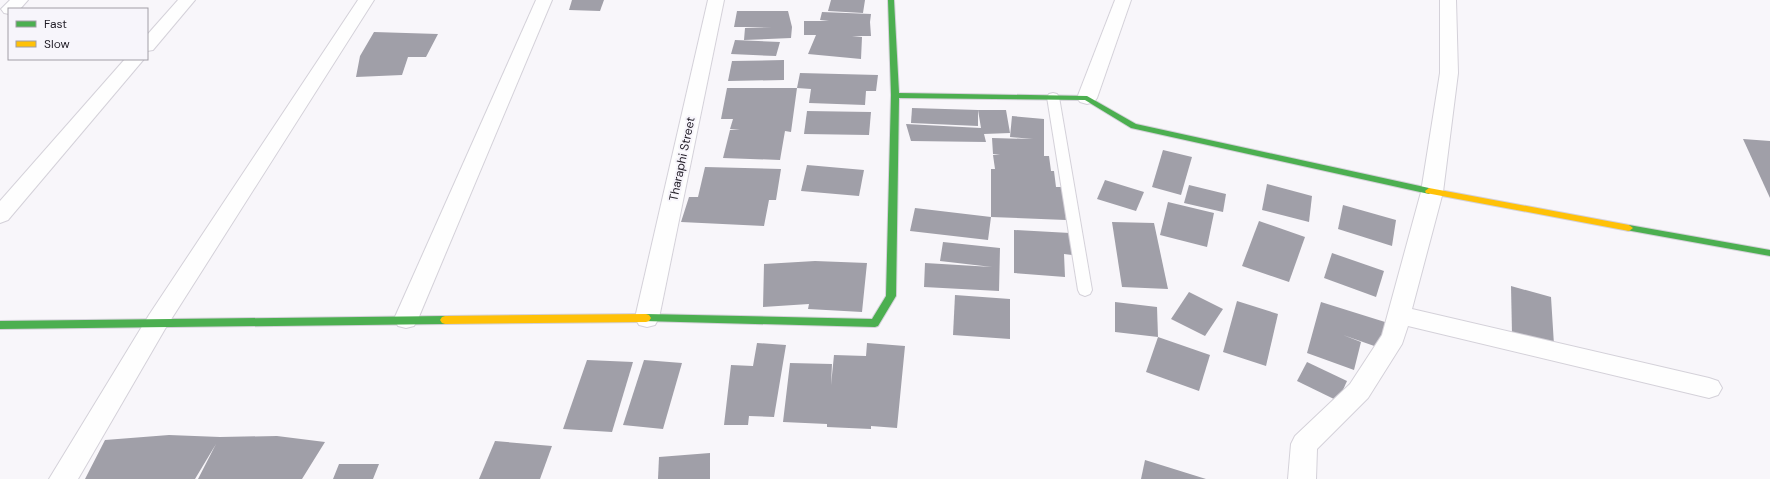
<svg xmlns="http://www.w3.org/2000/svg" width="1770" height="479" viewBox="0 0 1770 479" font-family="'DM Sans',sans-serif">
  <rect width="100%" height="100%" fill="#f8f6fa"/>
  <g fill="#a09fa8">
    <polygon points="572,0 604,0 600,11 569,10"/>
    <polygon points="831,0 865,0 863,13 828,11"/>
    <polygon points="737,11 788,11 792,27 791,38 744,40 745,28 772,27 734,27"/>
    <polygon points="822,12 871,14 870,22 871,36 852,36 862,37 861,59 808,54 816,35 804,35 804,21 829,21 820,20"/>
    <polygon points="374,32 438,34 426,57 408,57 402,75 356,77 360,56"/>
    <polygon points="735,40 780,42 776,56 731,54"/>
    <polygon points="784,60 784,80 728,81 732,61"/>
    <polygon points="800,73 878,75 876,91 866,91 865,105 809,103 811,89 797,88 791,132 785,131 780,160 723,158 730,130 740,130 730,129 733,119 721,119 727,88 797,88"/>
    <polygon points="912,108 978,110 978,126 911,123"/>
    <polygon points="978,110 1006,110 1010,133 984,134 986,142 911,141 906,124 981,128"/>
    <polygon points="807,111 871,112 869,135 804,134"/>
    <polygon points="1012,116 1044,119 1044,156 1049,156 1051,171 1054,171 1056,187 1063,187 1066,220 991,217 988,240 910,231 915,208 991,217 991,169 995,169 993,155 1000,155 993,154 992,138 1033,139 1010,137"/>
    <polygon points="1743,139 1770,141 1770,198"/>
    <polygon points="1163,150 1192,157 1181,195 1152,187"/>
    <polygon points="807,165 864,170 859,196 801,191"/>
    <polygon points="705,167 781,169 776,200 769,200 764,226 681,222 689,197 698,197"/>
    <polygon points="1105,180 1144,192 1136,211 1097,199"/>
    <polygon points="1267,184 1312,196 1309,222 1262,210"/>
    <polygon points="1189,185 1226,194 1223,212 1184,203"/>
    <polygon points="1168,202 1214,213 1207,247 1160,235"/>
    <polygon points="1343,205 1396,220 1392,246 1338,229"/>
    <polygon points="1259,221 1305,237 1289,282 1242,266"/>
    <polygon points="1112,222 1154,223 1168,289 1122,287"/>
    <polygon points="1014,230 1070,233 1072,255 1064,254 1065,277 1014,273"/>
    <polygon points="943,242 1000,248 999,291 924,287 925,263 992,267 940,261"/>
    <polygon points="1332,253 1384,271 1376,297 1324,278"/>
    <polygon points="815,261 867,263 862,312 808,309 809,304 763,307 764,264"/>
    <polygon points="1511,286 1551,297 1554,345 1512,334"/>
    <polygon points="1189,292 1223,309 1205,336 1171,319"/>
    <polygon points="955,295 1010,299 1010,339 953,335"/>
    <polygon points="1237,301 1278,314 1266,366 1223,352"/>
    <polygon points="1115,302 1157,307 1158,337 1115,332"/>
    <polygon points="1321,302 1385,322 1380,348 1343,335 1361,342 1354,370 1307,353"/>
    <polygon points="1158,337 1210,355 1199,391 1146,372"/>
    <polygon points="757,343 786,345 774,417 749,416 748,425 724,425 731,365 753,366"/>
    <polygon points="867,343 905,346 897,428 871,426 871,429 827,427 827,424 783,422 790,363 832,364 831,385 834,355 866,356"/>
    <polygon points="587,360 633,362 612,432 563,429"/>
    <polygon points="644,360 682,363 663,429 623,425"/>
    <polygon points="1307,362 1347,381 1338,401 1297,381"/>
    <polygon points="169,435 220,437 277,436 325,442 302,479 198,479 216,444 195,479 85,479 105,440"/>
    <polygon points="495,441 552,446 540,479 479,479"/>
    <polygon points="710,453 710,479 658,479 659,457"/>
    <polygon points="1145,460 1206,479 1141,479"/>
    <polygon points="339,464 379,464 373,479 333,479"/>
  </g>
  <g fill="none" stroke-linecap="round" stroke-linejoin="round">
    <g stroke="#d4d1d9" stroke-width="2">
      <polygon id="lane" points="1053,93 1057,94 1059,97 1092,290 1090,294 1085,296 1080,294 1078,290 1047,97 1049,94"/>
    </g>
    <g stroke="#d4d1d9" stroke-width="2">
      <g id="street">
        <polygon points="10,0 28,0 20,9 9,9 9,14 4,13 1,9"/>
        <polygon points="178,0 195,0 153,50 147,51 147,35"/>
        <polygon points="358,0 374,0 165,329 78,479 49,479 149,315"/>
        <polygon points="536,0 552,0 418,319 414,326 406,328 398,326 394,319"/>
        <polygon points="708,0 724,0 659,318 655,325 647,327 639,325 635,318"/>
        <polygon points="1115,0 1131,0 1097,98 1094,102 1087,104 1080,102 1077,98"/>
        <polygon points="1440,0 1456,0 1458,73 1443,192 1412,309 1709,378 1718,381 1722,388 1718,395 1709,398 1408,326 1402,344 1368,398 1317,449 1316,479 1288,479 1291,444 1295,436 1350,384 1382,335 1421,192 1440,73"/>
        <polygon points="125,59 144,59 8,220 0,223 0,201"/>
      </g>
    </g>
    <g stroke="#d4d1d9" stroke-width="2">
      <g id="fast">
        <polygon points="888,0 894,0 899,93 1087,96 1136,124 1429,188 1433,191 1429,194 1131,128 1085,100 899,98 896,296 878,326 875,327 643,321 641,318 643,315 646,314 872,319 886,296 891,95"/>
        <polygon points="1629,225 1770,250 1770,256 1626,230 1625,228"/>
        <polygon points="445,316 448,317 450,320 448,323 445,324 0,329 0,321"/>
      </g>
    </g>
    <g stroke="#d4d1d9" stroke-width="2">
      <g id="slow">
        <polygon points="1429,188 1629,225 1633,228 1629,231 1426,193 1425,191"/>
        <polygon points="646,314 649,315 651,318 649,321 646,322 445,324 442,323 440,320 442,317 445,316"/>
      </g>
    </g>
    <use href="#lane" fill="#fefefe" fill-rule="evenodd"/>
    <use href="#street" fill="#fefefe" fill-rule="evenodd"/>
    <use href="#fast" fill="#4caf50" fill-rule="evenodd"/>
    <use href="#slow" fill="#ffc107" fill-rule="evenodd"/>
  </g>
  <g text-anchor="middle" stroke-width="4" stroke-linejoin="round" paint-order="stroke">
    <g font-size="12" fill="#201c26" stroke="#f7f5fb">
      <text transform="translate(682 159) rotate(-78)" y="4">Tharaphi Street</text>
    </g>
  </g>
  <rect x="8" y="8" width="140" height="52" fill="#f7f5fb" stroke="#a19ea6"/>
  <rect x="16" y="21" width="20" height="6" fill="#4caf50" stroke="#a19ea6"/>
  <text x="44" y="28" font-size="12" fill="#201c26">Fast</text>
  <rect x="16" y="41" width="20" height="6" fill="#ffc107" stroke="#a19ea6"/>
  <text x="44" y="48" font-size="12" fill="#201c26">Slow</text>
</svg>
